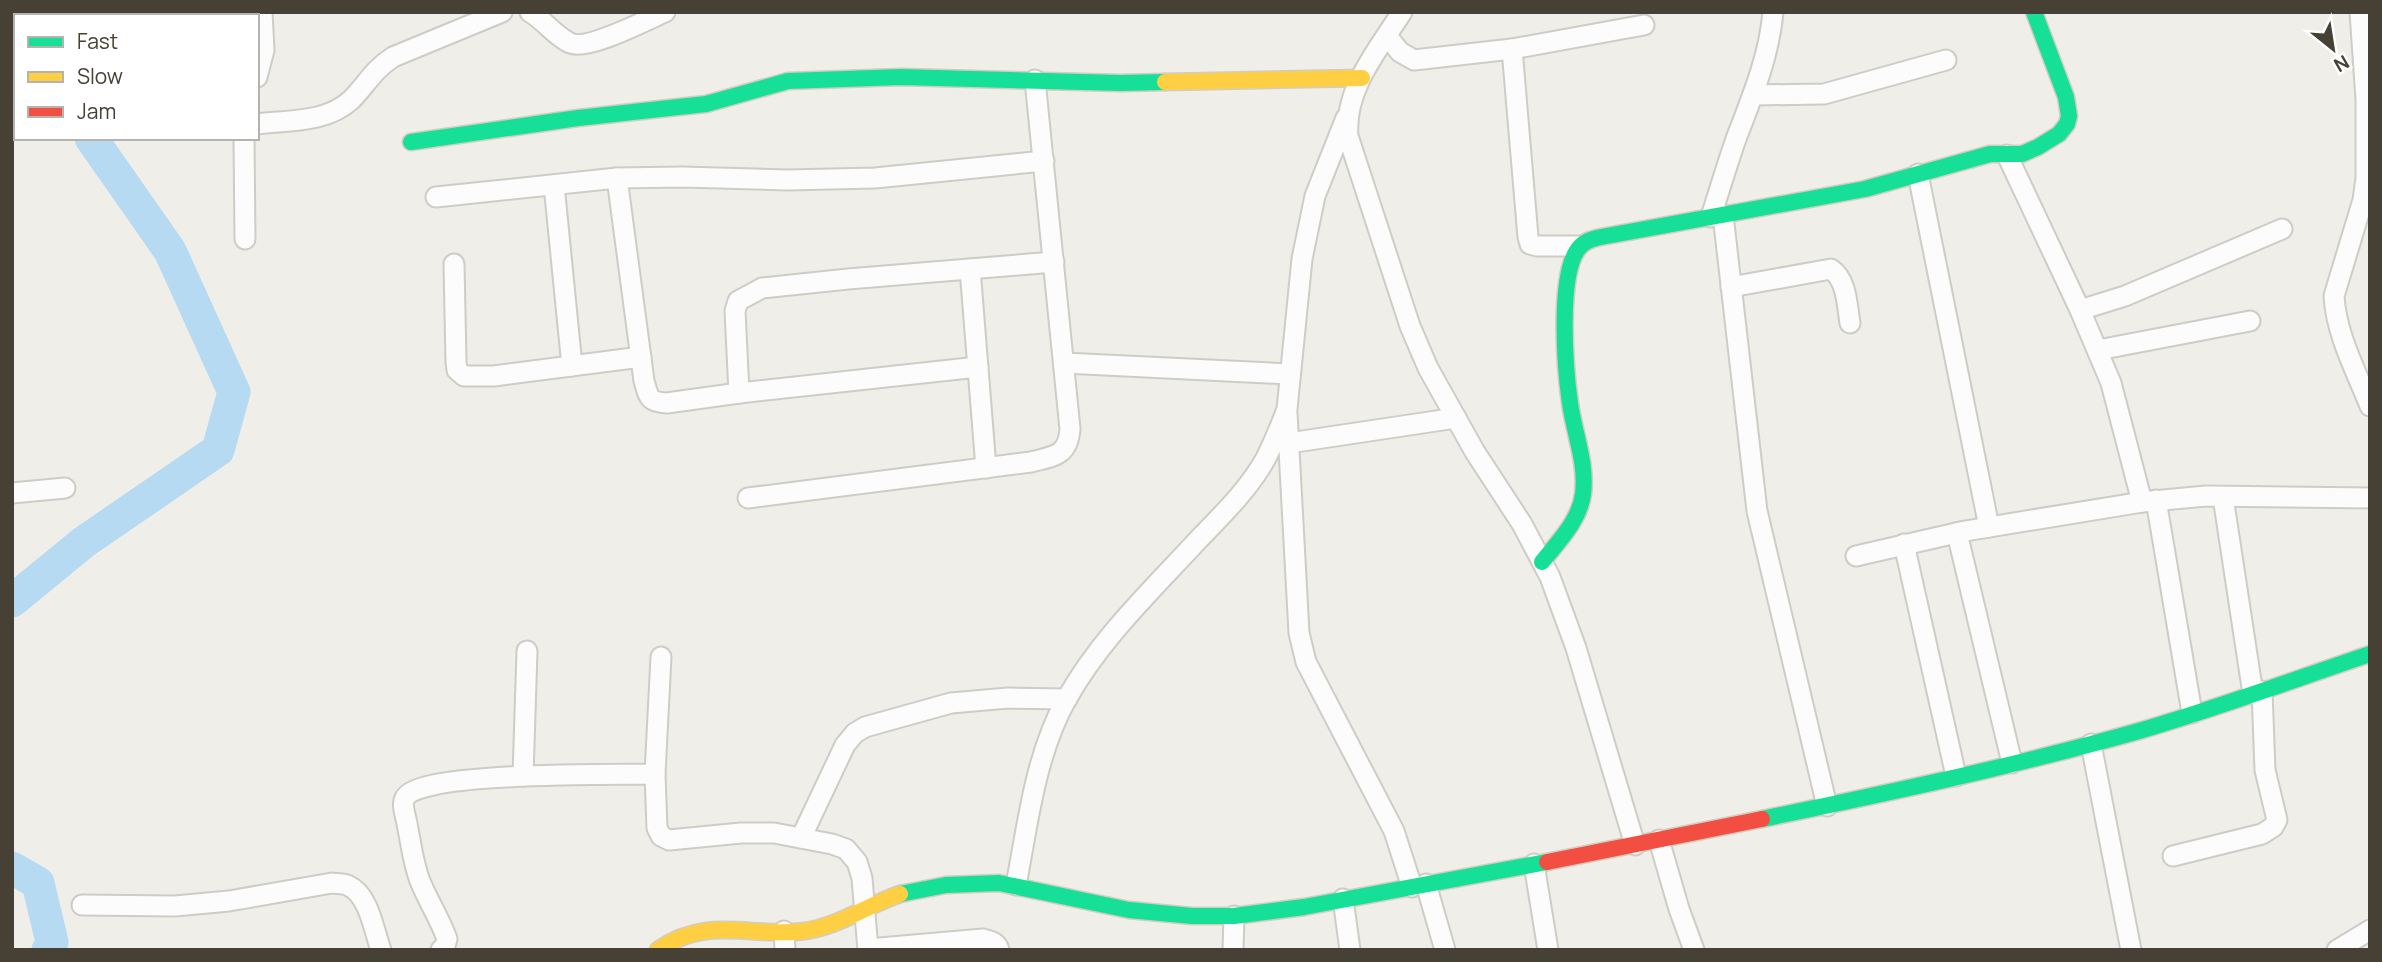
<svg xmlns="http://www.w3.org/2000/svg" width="2382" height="962" viewBox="0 0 2382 962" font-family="Manrope,sans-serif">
  <rect width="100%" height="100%" fill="#f0eee8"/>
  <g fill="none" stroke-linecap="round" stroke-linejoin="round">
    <g stroke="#b5daf2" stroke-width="33">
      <polyline points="12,97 16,99"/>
      <polyline points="12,601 84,542 218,450 234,392 170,251 91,138"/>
      <polyline points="12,868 38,883 52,942 48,950"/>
    </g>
    <g stroke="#ceccc6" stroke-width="23">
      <g id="street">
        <path d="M530,12C545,21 555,36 570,43C588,51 646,20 665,12"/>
        <path d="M1402,12C1378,50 1344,89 1348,136L1410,326L1428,368L1475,452L1522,524L1550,577L1576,648L1635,845"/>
        <path d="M2360,12L2366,99V178L2363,200L2334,296C2336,334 2356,371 2370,406"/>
        <polyline points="1387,36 1400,52 1414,60 1512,49 1644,25"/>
        <polyline points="1512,49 1528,237 1530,244 1537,246 1578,246"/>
        <polyline points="257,77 264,50 262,12"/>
        <polyline points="1753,95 1824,94 1946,60"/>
        <path d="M257,124C289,120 326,123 351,100C367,84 372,71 393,57L502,12"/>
        <polyline points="244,138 245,239"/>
        <polyline points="2007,155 2080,310 2111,383 2142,502"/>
        <polyline points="1918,174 1989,527"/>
        <path d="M617,178L644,381C649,397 648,402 667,403L739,393L978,367"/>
        <polyline points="554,185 572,366"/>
        <polyline points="436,197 617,178 682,177 787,180 875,178 1044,161"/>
        <polyline points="1723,215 1757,511 1827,806"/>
        <path d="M1711,217C1719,191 1727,165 1736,139C1752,97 1769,57 1773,12"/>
        <polyline points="454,264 456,362 457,370 464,376 494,376 641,357"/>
        <polyline points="970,269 986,468"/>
        <path d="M1731,287L1831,269C1847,280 1847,305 1850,323"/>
        <polyline points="2080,310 2125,296 2282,229"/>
        <polyline points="2098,350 2250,321"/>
        <polyline points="1064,363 1290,374"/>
        <polyline points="739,393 735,311 738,301 762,288 848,279 1054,262"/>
        <polyline points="1287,413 1299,633 1306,662 1394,831 1412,887"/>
        <polyline points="1289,443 1456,418"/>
        <polyline points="12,493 65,488"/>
        <polyline points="2223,497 2253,694"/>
        <path d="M748,498L1031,462C1054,456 1068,456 1070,429L1035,80"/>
        <polyline points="2156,500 2192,713"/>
        <polyline points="1957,533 2012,763"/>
        <polyline points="1904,544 1956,776"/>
        <polyline points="1856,556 1965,531 2142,502 2206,496 2370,498"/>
        <polyline points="661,657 655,774 657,828 661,836 669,840 741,833 774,833 832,844 846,849 857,862 862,878 868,950"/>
        <polyline points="2091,744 2131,950"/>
        <polyline points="523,776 527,651"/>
        <polyline points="801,838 845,745 855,733 865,727 951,703 1008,698 1067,699"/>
        <polyline points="1659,840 1679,909 1694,950"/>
        <polyline points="2173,856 2262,834 2273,827 2277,820 2265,770 2262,691"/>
        <polyline points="1534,864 1548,950"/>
        <polyline points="1426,884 1445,950"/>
        <path d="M1016,885C1028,823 1035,756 1066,700C1100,639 1151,591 1198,540C1223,514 1249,489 1266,458C1274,442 1281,425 1287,409L1302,259L1315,196L1346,118"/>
        <polyline points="1343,899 1350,950"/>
        <path d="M82,905L175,906L229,901L332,883C337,884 344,883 349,886C369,895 374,931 381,950"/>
        <polyline points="784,931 785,950"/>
        <path d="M868,949L983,939C991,941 997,942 999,950"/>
        <path d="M441,950L445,946L447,939C440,919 428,901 420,881C413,863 411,843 407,824C406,816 401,805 405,798C416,771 620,775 655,774"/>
        <polyline points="1233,950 1234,916"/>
        <polyline points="2337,950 2370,930"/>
      </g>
    </g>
    <g stroke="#d2cdc0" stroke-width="19">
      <g id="fast">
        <polyline points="411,142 578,118 706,104 788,81 901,77 1121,83 1165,82"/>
        <path d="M1542,562C1558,542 1580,520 1583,494C1587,463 1574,433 1570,403C1565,369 1558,276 1578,249C1584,241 1592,239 1601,237L1865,189L1990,154H2022L2038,147L2059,134L2067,124L2069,116L2066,97L2034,12"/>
        <path d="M1762,819C1888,793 2015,766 2139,731C2217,708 2293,680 2370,654"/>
        <polyline points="900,894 946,885 999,883 1129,910 1192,916 1234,916 1304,907 1547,862"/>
      </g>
    </g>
    <g stroke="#d2cdc0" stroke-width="19">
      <g id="slow">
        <polyline points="1165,82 1362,78"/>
        <path d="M658,950C708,915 750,938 805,931C839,926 868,905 900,894"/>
      </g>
    </g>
    <g stroke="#d2cdc0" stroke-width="19">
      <polyline id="jam" points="1547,862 1762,819"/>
    </g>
    <use href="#street" stroke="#fdfcfc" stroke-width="19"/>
    <use href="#fast" stroke="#16e098" stroke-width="16"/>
    <use href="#slow" stroke="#ffcf43" stroke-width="16"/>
    <use href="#jam" stroke="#f24e42" stroke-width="16"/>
  </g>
  <rect width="2382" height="962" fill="none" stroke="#474034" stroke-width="28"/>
  <rect x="14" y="14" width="245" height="126" fill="#ffffff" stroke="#b5b3ae" stroke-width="2"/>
  <rect x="28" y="37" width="35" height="10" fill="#16e098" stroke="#b5b3ae" stroke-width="2"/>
  <text x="77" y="49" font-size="21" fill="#474034">Fast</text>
  <rect x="28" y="72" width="35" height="10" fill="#ffcf43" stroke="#b5b3ae" stroke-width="2"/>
  <text x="77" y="84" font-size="21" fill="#474034">Slow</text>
  <rect x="28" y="107" width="35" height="10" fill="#f24e42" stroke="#b5b3ae" stroke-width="2"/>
  <text x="77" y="119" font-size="21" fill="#474034">Jam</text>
  <g transform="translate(2333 49) rotate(150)" stroke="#ffffff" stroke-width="5" paint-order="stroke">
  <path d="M0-5L12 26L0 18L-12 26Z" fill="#474034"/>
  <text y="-10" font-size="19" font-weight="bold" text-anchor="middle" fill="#474034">N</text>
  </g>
</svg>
